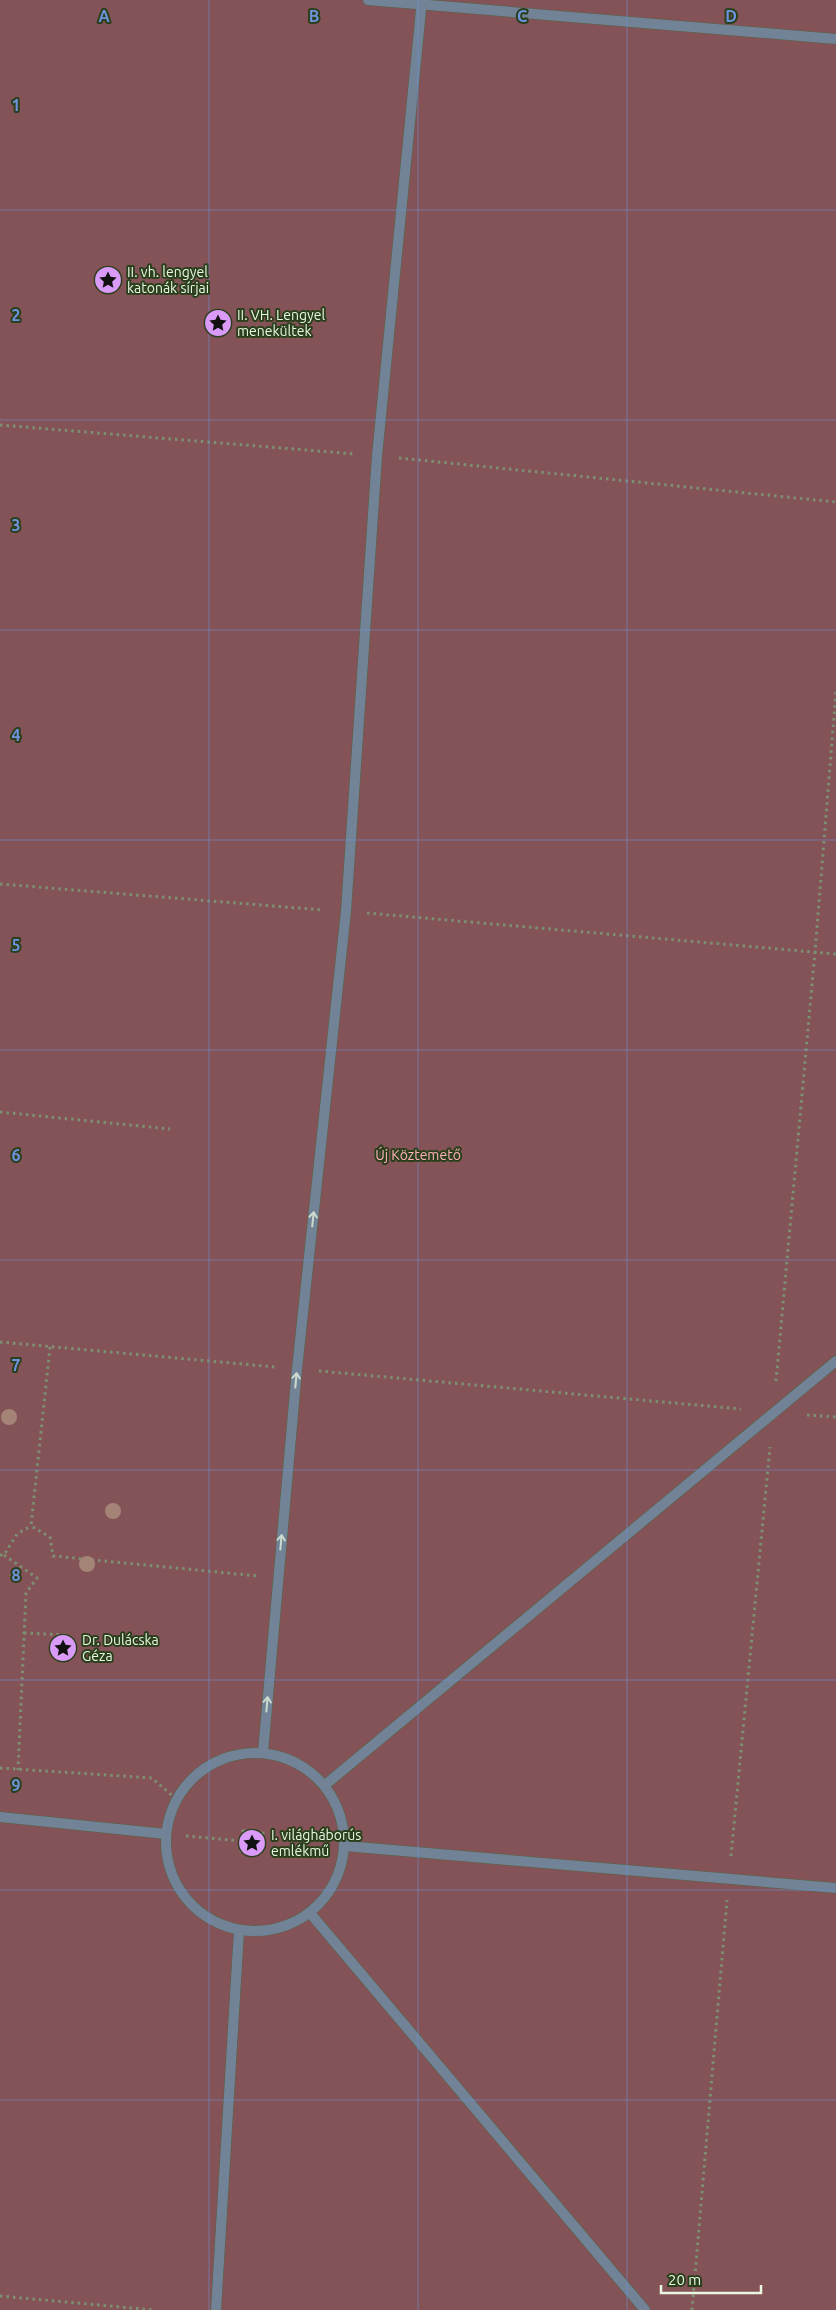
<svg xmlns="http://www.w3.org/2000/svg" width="836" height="2310" viewBox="0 0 836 2310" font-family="Ubuntu,sans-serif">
  <rect width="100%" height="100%" fill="#344a27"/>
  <rect fill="#845357" x="0" y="0" width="836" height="2310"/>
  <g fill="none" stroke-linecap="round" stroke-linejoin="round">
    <g stroke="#516645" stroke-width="11">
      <g id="lane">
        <polyline points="368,0 836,39"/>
        <polyline points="263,1752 297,1369 346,911 377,456 422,0"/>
        <circle cx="255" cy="1842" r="89"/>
        <polyline points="325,1785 836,1361"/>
        <polyline points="0,1817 166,1834"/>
        <polyline points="345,1846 836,1888"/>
        <polyline points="310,1913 645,2310"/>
        <polyline points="216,2310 239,1930"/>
      </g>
    </g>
    <g stroke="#7d9072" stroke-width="3" stroke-dasharray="2.5 4" stroke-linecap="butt">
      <polyline points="0,425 355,454"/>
      <polyline points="399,458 836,502"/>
      <polyline points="0,884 323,910"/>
      <polyline points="367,913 836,954"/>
      <polyline points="0,1112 170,1129"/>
      <polyline points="0,1342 275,1367"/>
      <polyline points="50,1347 31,1526 50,1537 53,1556 258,1576"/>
      <polyline points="319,1371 741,1409"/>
      <polyline points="776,1381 815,952 836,692"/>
      <polyline points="807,1415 836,1417"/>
      <polyline points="0,1555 4,1555 17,1534 31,1526"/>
      <polyline points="4,1555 37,1578 26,1593 18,1770"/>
      <polyline points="24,1633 67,1635"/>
      <polyline points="0,1768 152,1778 176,1799"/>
      <polygon points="243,1831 263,1833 260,1853 241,1851"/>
      <polyline points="186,1836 242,1841"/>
      <polyline points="731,1856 770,1447"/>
      <polyline points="0,2296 154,2310"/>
      <polyline points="692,2310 727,1900"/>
    </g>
    <use href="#lane" stroke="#738397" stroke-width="10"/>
  </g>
  <g fill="#a48477">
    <circle cx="9" cy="1417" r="8"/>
    <circle cx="113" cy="1511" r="8"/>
    <circle cx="87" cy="1564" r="8"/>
  </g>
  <defs><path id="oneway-shaft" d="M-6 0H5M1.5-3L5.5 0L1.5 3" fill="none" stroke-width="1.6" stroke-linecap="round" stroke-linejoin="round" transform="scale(1.25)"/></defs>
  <g stroke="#ccdace">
    <use href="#oneway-shaft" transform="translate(313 1219) rotate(-84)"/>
    <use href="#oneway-shaft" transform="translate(296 1380) rotate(-85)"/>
    <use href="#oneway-shaft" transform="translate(281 1542) rotate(-85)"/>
    <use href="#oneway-shaft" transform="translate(267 1704) rotate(-85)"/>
  </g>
  <path fill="none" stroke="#6f92dc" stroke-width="1" stroke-opacity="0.55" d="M209,0V2310M418,0V2310M627,0V2310M0,210H836M0,420H836M0,630H836M0,840H836M0,1050H836M0,1260H836M0,1470H836M0,1680H836M0,1890H836M0,2100H836"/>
  <defs>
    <g id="sight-disc" transform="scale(1.4375)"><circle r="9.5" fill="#da9af7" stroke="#2a3f1c"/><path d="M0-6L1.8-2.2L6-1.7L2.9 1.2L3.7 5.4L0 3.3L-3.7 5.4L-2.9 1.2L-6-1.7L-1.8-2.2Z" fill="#111"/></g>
  </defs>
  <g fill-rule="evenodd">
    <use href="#sight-disc" x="108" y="280"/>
    <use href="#sight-disc" x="218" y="323"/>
    <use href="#sight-disc" x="63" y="1648"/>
    <use href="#sight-disc" x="252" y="1843"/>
  </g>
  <g text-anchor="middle" stroke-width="4" stroke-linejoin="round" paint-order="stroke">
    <g font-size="14" fill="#e9f7e1" stroke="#2a3f1c" text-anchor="start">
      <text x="127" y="277">II. vh. lengyel<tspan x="127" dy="16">katonák sírjai</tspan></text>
      <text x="237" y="320">II. VH. Lengyel<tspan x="237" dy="16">menekültek</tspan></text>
      <text x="82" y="1645">Dr. Dulácska<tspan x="82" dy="16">Géza</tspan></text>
      <text x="271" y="1840">I. világháborús<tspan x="271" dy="16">emlékmű</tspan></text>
    </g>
    <g font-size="14" fill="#ffb3b8" stroke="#2a3f1c">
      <text x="418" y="1160">Új Köztemető</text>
    </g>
  </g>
  <g font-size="16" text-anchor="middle" font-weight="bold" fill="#6f92dc" stroke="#2a3f1c" stroke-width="4" stroke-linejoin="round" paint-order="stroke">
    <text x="104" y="22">A</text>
    <text x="314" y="22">B</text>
    <text x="522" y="22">C</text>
    <text x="731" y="22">D</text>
    <text x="16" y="111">1</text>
    <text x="16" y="321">2</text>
    <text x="16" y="531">3</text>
    <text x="16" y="741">4</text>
    <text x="16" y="951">5</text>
    <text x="16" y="1161">6</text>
    <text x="16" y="1371">7</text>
    <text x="16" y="1581">8</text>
    <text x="16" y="1791">9</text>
  </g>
  <path d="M661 2285v8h100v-8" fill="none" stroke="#e9f7e1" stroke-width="2.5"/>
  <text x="668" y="2285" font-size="15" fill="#e9f7e1" stroke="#2a3f1c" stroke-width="4" paint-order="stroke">20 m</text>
</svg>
